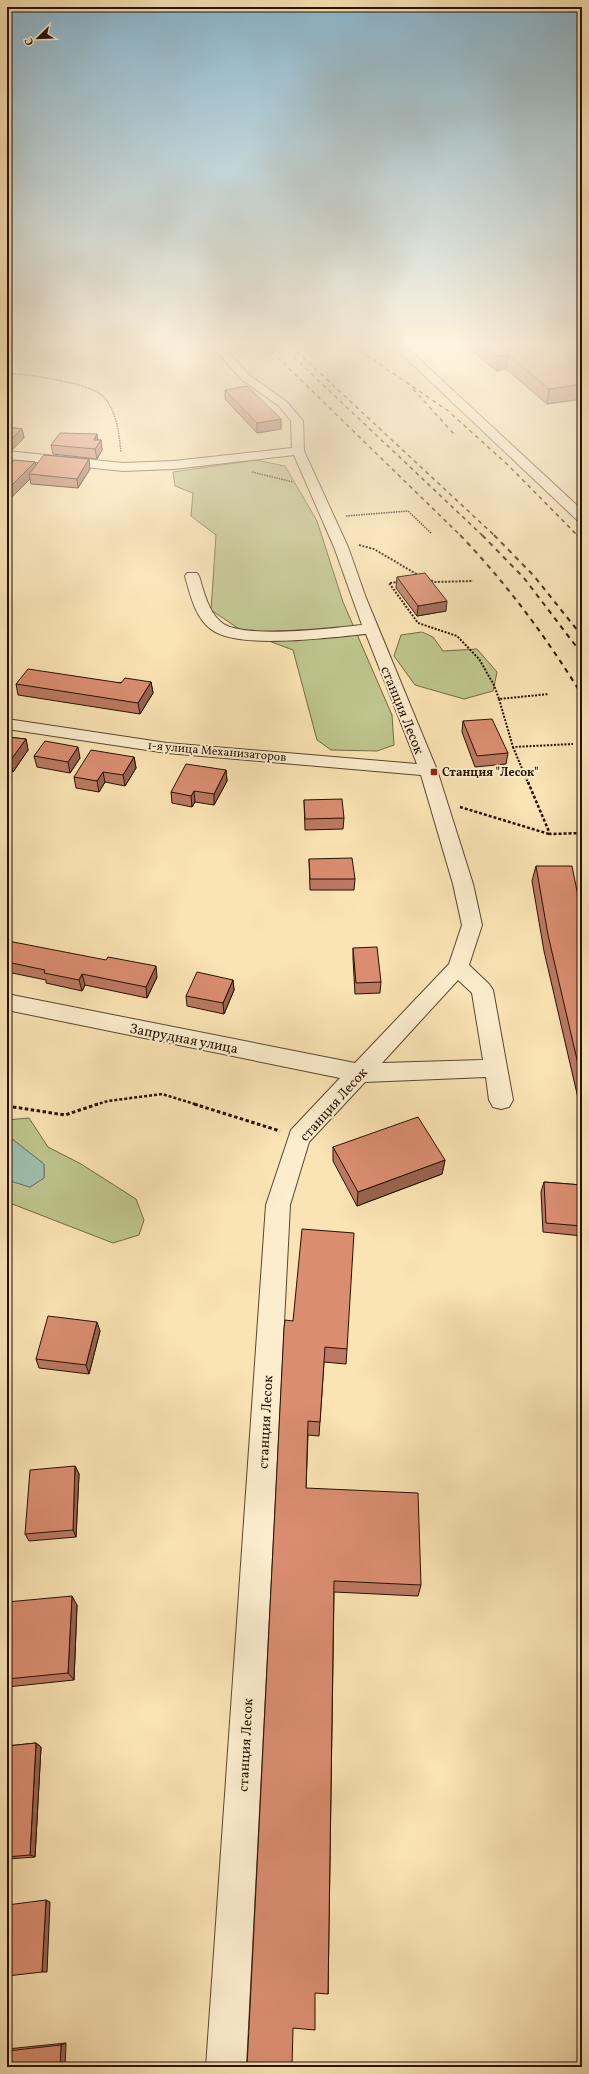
<svg xmlns="http://www.w3.org/2000/svg" width="589" height="2074" viewBox="0 0 589 2074" font-family="Vollkorn,serif">
  <rect width="100%" height="100%" fill="#fae3b4"/>
  <filter id="stains"><feTurbulence type="fractalNoise" baseFrequency=".005" numOctaves="4"/><feColorMatrix values="0 0 0 0 .2 0 0 0 0 .09 0 0 0 0 .02 0 0 0 .5 -.17"/></filter>
  <radialGradient id="worn" r=".72"><stop offset=".6" stop-color="#630" stop-opacity="0"/><stop offset="1" stop-color="#630" stop-opacity=".3"/></radialGradient>
  <g fill="#bec48d" stroke="#726a46">
    <polygon points="256,460 285,466 317,521 343,602 392,715 394,745 377,751 331,750 317,740 293,650 242,631 211,610 216,535 191,516 193,493 175,486 173,472"/>
    <polygon points="422,632 433,637 443,651 477,649 497,672 493,691 464,699 415,685 394,656 401,635"/>
    <polygon points="29,1118 48,1147 81,1164 136,1199 144,1220 139,1235 113,1243 7,1202 7,1180 30,1187 44,1178 44,1164 7,1135 7,1120"/>
  </g>
  <polygon fill="#9ebeaf" stroke="#6e7969" points="7,1135 44,1164 44,1178 30,1187 7,1180"/>
  <g fill="none" stroke-linecap="round" stroke-linejoin="round">
    <g stroke="#5b462d" stroke-width="2">
      <g id="minor">
        <polygon points="205,346 215,346 215,347 210,350"/>
        <polygon points="393,346 405,346 582,510 582,521 577,520"/>
        <path d="M226,353L230,354L249,375L287,402L303,421L304,451L348,547L366,598L437,770L473,884L482,925L469,965L489,984L493,990L513,1100L509,1107L501,1109L493,1107L489,1100L486,1077L365,1082L309,1142L290,1205L246,2067H206L266,1205L291,1130L340,1078L7,1010V994L355,1063L449,964L462,925L453,884L421,775L167,753L7,729V719L167,743L417,764L366,634C331,637 239,650 212,630C195,618 190,594 185,576L187,573H197L199,576C204,592 208,611 221,622C240,640 335,628 362,625L334,547L294,455L174,469L123,471L7,459V451L123,463L174,461L292,448L291,421L279,406L241,379L221,356ZM458,980L472,993L483,1060L382,1063Z"/>
      </g>
    </g>
    <g stroke="#261100" stroke-width="1.5" stroke-dasharray="1.5 1" stroke-linecap="butt">
      <path d="M7,373C29,375 89,382 104,397C117,412 119,434 121,452"/>
      <polyline points="252,472 293,482"/>
      <polyline points="346,516 408,511 431,533"/>
    </g>
    <g stroke="#261100" stroke-width="2" stroke-dasharray="2 1.5" stroke-linecap="butt">
      <polyline points="359,545 374,549 418,575"/>
      <polyline points="428,579 435,582 473,581"/>
      <polyline points="399,582 389,583 418,623 457,636 479,659 494,685 499,699 549,694"/>
      <polyline points="499,699 513,747 573,744"/>
      <polyline points="513,747 528,783"/>
    </g>
    <g stroke="#261100" stroke-width="2.5" stroke-dasharray="3 2" stroke-linecap="butt">
      <polyline points="528,782 550,834 582,833"/>
      <polyline points="460,807 549,834"/>
      <polyline points="95,1105 108,1101 162,1094 198,1105"/>
    </g>
    <g stroke="#261100" stroke-width="3" stroke-dasharray="3.5 2.5" stroke-linecap="butt">
      <polyline points="194,1104 280,1131"/>
      <polyline points="7,1106 65,1115 98,1104"/>
    </g>
    <use href="#minor" fill="#fcedce" fill-rule="evenodd"/>
    <g stroke="#261100" stroke-width="1.5" stroke-dasharray="4 4" stroke-linecap="butt">
      <polyline points="266,346 461,536"/>
      <polyline points="282,346 483,536"/>
      <polyline points="291,346 495,536"/>
      <polyline points="353,346 447,410 508,465 578,536"/>
      <polyline points="413,389 454,434"/>
    </g>
    <g stroke="#261100" stroke-width="2" stroke-dasharray="5 5" stroke-linecap="butt">
      <path d="M460,535C508,585 546,637 582,695"/>
      <polyline points="482,535 524,578 582,654"/>
      <polyline points="494,535 534,576 582,636"/>
      <polyline points="577,535 582,540"/>
    </g>
  </g>
  <g fill="#bb7961" stroke="#261100">
    <polygon points="467,346 582,346 582,399 547,404 506,369 496,371"/>
    <polygon points="225,390 281,419 281,429 257,433 225,399"/>
    <polygon points="7,427 22,429 24,438 12,450 7,450"/>
    <polygon points="97,434 98,440 101,440 102,450 97,459 53,454 51,445"/>
    <polygon points="35,462 36,465 90,469 78,488 31,484 30,479 10,499 7,499 7,467"/>
    <polygon points="397,577 446,611 417,616 396,588"/>
    <polygon points="151,682 153,693 140,714 18,695 16,684"/>
    <polygon points="463,721 508,753 506,764 475,767 462,732"/>
    <polygon points="7,737 26,739 28,750 13,772 7,771"/>
    <polygon points="34,756 80,758 70,773 37,767"/>
    <polygon points="134,757 136,768 125,786 105,782 99,792 76,788 74,777"/>
    <polygon points="226,770 227,781 214,805 195,802 192,807 172,803 171,792"/>
    <polygon points="304,800 344,818 343,829 305,830"/>
    <polygon points="309,859 355,879 354,890 310,890"/>
    <polygon points="536,866 582,916 582,1098 578,1098 544,951 532,881"/>
    <polygon points="7,942 157,977 147,998 85,985 82,991 46,983 46,980 7,972"/>
    <polygon points="353,948 381,982 380,993 355,994 353,959"/>
    <polygon points="233,980 234,990 224,1014 187,1006 186,996"/>
    <polygon points="333,1147 445,1160 442,1174 357,1206 333,1161"/>
    <polygon points="544,1182 582,1185 582,1236 543,1232 541,1192"/>
    <polygon points="293,1321 347,1349 346,1364 324,1362 319,1436 308,1435 306,1488 421,1585 418,1596 334,1592 328,1994"/>
    <polygon points="100,1331 89,1374 39,1368 36,1359"/>
    <polygon points="75,1466 79,1474 76,1537 29,1541 25,1534"/>
    <polygon points="7,1602 77,1605 74,1680 7,1687"/>
    <polygon points="36,1743 41,1747 35,1857 7,1859 7,1746"/>
    <polygon points="66,2043 7,2067 7,2049"/>
  </g>
  <g fill="#99634f" stroke="#261100">
    <polygon points="508,355 506,369 496,371 498,356"/>
    <polygon points="582,384 582,399 547,404 549,389"/>
    <polygon points="281,419 281,429 257,433 257,423"/>
    <polygon points="22,429 24,438 12,450 10,440"/>
    <polygon points="97,434 98,444 94,440"/>
    <polygon points="101,440 102,450 97,459 95,449"/>
    <polygon points="89,459 90,469 78,488 77,479"/>
    <polygon points="35,462 37,472 29,474 30,479 10,499 8,489"/>
    <polygon points="447,601 446,611 417,616 418,606"/>
    <polygon points="151,682 153,693 140,714 138,703"/>
    <polygon points="26,739 28,750 13,772 10,761"/>
    <polygon points="78,747 80,758 70,773 68,762"/>
    <polygon points="134,757 136,768 125,786 123,775"/>
    <polygon points="226,770 227,781 214,805 214,794"/>
    <polygon points="103,772 105,782 99,792 97,781"/>
    <polygon points="194,791 195,802 192,807 191,796"/>
    <polygon points="156,966 157,977 147,998 146,987"/>
    <polygon points="82,974 85,985 82,991 79,980"/>
    <polygon points="233,980 234,990 224,1014 223,1003"/>
    <polygon points="445,1160 442,1174 357,1206 358,1192"/>
    <polygon points="97,1322 100,1331 89,1374 86,1365"/>
    <polygon points="75,1466 79,1474 76,1537 73,1530"/>
    <polygon points="72,1596 77,1605 74,1680 68,1673"/>
    <polygon points="36,1743 41,1747 35,1857 30,1855"/>
    <polygon points="46,1900 50,1902 47,1972 42,1972"/>
    <polygon points="66,2043 65,2067 60,2067 61,2045"/>
  </g>
  <g fill="#da8d71" stroke="#261100">
    <polygon points="486,346 582,346 582,384 549,389 508,355 498,356"/>
    <polygon points="247,386 281,419 257,423 225,390"/>
    <polygon points="7,427 22,429 10,440 7,440"/>
    <polygon points="60,433 97,434 94,440 101,440 95,449 51,445"/>
    <polygon points="44,455 89,459 77,479 29,474"/>
    <polygon points="14,460 35,462 8,489 7,489 7,467"/>
    <polygon points="425,573 447,601 418,606 397,577"/>
    <polygon points="28,669 121,683 125,678 151,682 138,703 16,684"/>
    <polygon points="492,719 508,753 477,756 463,721"/>
    <polygon points="7,737 26,739 10,761 7,760"/>
    <polygon points="45,741 78,747 68,762 34,756"/>
    <polygon points="91,750 134,757 123,775 103,772 97,781 74,777"/>
    <polygon points="186,764 226,770 214,794 194,791 191,796 171,792"/>
    <polygon points="342,799 344,818 305,819 304,800"/>
    <polygon points="352,858 355,879 310,879 309,859"/>
    <polygon points="536,866 572,866 582,916 582,1081 548,935"/>
    <polygon points="8,941 106,960 108,957 156,966 146,987 82,974 79,980 44,973 45,970 7,962 7,942"/>
    <polygon points="377,947 381,982 356,983 353,948"/>
    <polygon points="197,972 233,980 223,1003 186,996"/>
    <polygon points="418,1117 445,1160 358,1192 333,1147"/>
    <polygon points="544,1182 582,1185 582,1226 546,1223"/>
    <polygon points="302,1229 354,1233 347,1349 325,1347 320,1422 308,1421 306,1488 418,1493 421,1585 334,1581 328,1994 315,1993 315,2030 293,2028 292,2067 247,2067 284,1328 285,1320 293,1321"/>
    <polygon points="48,1316 97,1322 86,1365 36,1359"/>
    <polygon points="75,1466 73,1530 25,1534 30,1470"/>
    <polygon points="72,1596 68,1673 7,1679 7,1602"/>
    <polygon points="36,1743 30,1855 7,1857 7,1746"/>
    <polygon points="46,1900 42,1972 7,1976 7,1905"/>
    <polygon points="61,2045 60,2067 7,2067 7,2051"/>
  </g>
  <linearGradient id="sky" x2="0" y2="1"><stop stop-color="#8ab8d1"/><stop offset="0.54" stop-color="#fdf2dd"/><stop offset="1" stop-color="#fdf2dd" stop-opacity="0"/></linearGradient>
  <rect width="589" height="637" fill="url(#sky)"/>
  <rect fill="#8f2418" stroke="#fcedce" stroke-width="1.5" x="430" y="768" width="8" height="8" rx="2"/>
  <g text-anchor="middle" stroke-width="4" stroke-linejoin="round" paint-order="stroke">
    <g font-size="12" fill="#261100" stroke="#fcedce">
      <text transform="translate(217 751) rotate(5)" y="4">1-я улица Механизаторов</text>
    </g>
    <g font-size="12" font-weight="bold" fill="#261100" stroke="#fcedce" text-anchor="start">
      <text x="442" y="776">Станция "Лесок"</text>
    </g>
    <g font-size="14" fill="#261100" stroke="#fcedce">
      <text transform="translate(403 710) rotate(68)" y="5">станция Лесок</text>
      <text transform="translate(184 1038) rotate(11)" y="5">Запрудная улица</text>
      <text transform="translate(333 1104) rotate(-48)" y="5">станция Лесок</text>
      <text transform="translate(265 1422) rotate(-87)" y="5">станция Лесок</text>
      <text transform="translate(245 1745) rotate(-87)" y="5">станция Лесок</text>
    </g>
  </g>
  <rect width="589" height="2074" fill="none" stroke="#fae3b4" stroke-width="24"/>
  <rect x="8" y="8" width="573" height="2058" fill="none" stroke="#261100" stroke-width="2"/>
  <rect x="12" y="12" width="565" height="2050" fill="none" stroke="#261100"/>
  <g transform="translate(38 38) rotate(247)" stroke="#fcedce" stroke-width="3" paint-order="stroke">
  <path d="M0-3L7 15L0 10L-7 15Z" fill="#261100"/>
  <text y="-6" font-size="11" font-weight="bold" text-anchor="middle" fill="#261100">С</text>
  </g>
  <rect width="100%" height="100%" filter="url(#stains)"/>
  <rect width="100%" height="100%" fill="url(#worn)"/>
</svg>
